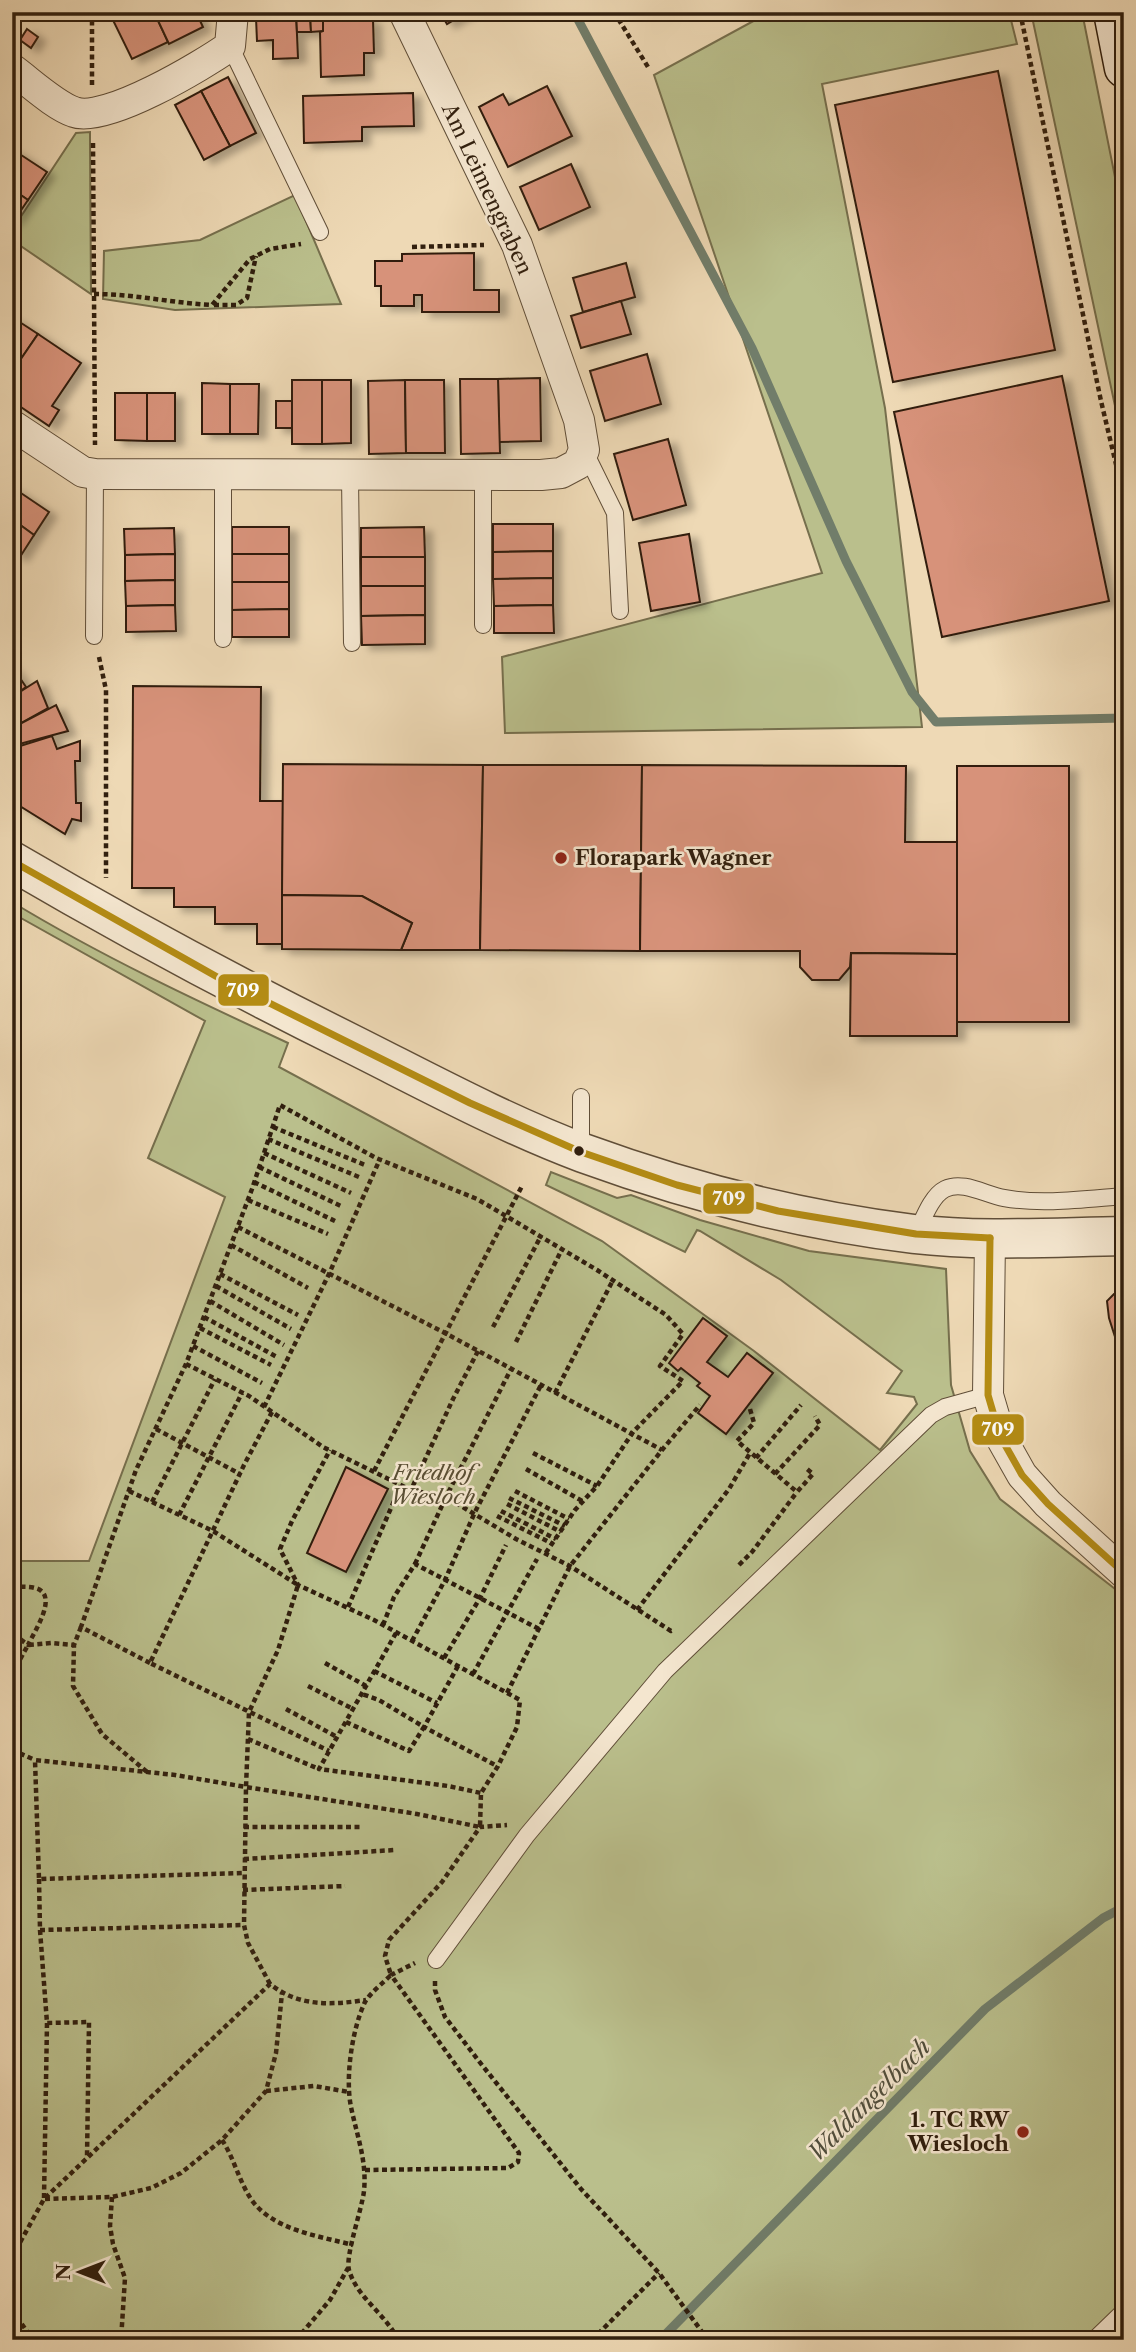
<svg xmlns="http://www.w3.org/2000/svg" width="1136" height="2352" viewBox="0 0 1136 2352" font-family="'Libre Caslon Text',serif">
  <defs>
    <filter id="shadow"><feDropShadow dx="8" dy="4.5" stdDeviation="3.5" flood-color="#0004"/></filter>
  </defs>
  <rect width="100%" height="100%" fill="#eed9b5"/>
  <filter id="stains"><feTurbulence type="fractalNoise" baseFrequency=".00286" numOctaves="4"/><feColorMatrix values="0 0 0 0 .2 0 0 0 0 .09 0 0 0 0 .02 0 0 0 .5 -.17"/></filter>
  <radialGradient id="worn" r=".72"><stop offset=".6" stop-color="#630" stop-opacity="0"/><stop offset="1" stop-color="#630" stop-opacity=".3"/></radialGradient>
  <g fill="#babf8c" stroke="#766f4d" stroke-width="2">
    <polygon points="770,12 1009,12 1017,44 822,84 885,408 922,727 505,733 502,657 822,573 654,75"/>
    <polygon points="1031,12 1082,12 1124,222 1124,448"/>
    <polygon points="90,132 90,141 91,294 12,240 12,230 76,133"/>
    <polygon points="295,195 341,304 175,310 103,299 104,251 200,240"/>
    <path d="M12,902C101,956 195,1000 288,1043L279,1067L602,1241L754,1351L880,1450L917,1404L914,1397L887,1393L902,1371L781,1280L700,1231L697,1230L685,1252L546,1185L551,1172L617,1198L631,1195L700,1220L809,1251L946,1269L951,1385L970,1451L1000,1499L1124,1596V2340H12V1561H89L225,1197L148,1158L205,1021L12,913Z"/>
  </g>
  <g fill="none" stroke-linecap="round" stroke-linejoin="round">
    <g stroke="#717d6a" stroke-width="9">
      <polyline points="574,12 752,348 846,561 912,692 936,722 1124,718"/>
      <polyline points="660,2340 985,2009 1103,1918 1124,1907"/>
    </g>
  </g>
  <g fill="#d7927a" stroke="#311f0e" stroke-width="2" filter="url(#shadow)">
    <polygon points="109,12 154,12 168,42 132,59"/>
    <polygon points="154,12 196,12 203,27 169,44"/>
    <polygon points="263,12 296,12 298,58 273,59 273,40 257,41 256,18 263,17"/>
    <polygon points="296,12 310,12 311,32 297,32"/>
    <polygon points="310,12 323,12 323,31 311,32"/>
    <polygon points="323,12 365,12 366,20 373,20 374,53 364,53 364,75 321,77 320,32 323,31"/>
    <polygon points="440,12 467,12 447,24"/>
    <polygon points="27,29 38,37 31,48 20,40"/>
    <polygon points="998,71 1055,350 893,382 835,105"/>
    <polygon points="228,77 256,133 230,146 201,91"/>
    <polygon points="547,86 572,136 508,167 479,107 503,94 509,105"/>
    <polygon points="201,91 230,146 204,160 175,105"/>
    <polygon points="413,93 414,126 362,127 362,141 304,143 303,96"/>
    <polygon points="12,149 47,172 28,200 12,189"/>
    <polygon points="571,164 590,207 539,230 520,187"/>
    <polygon points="12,189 28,200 13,222 12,221"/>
    <polygon points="474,253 474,290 499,290 499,312 422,312 422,295 414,295 414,306 381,306 381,286 375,286 375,261 402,261 402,254"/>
    <polygon points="626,263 635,297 583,312 573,278"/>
    <polygon points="621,301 631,334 581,348 571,316"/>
    <polygon points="12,317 38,334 12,372"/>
    <polygon points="38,334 81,363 52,406 59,410 49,426 12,401 12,372"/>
    <polygon points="647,354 661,404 605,421 590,371"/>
    <polygon points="1062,376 1109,601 942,637 894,412"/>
    <polygon points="540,378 541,441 499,442 498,379"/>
    <polygon points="460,379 498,379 500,453 461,454"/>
    <rect x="292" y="380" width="30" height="64"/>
    <polygon points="322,380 351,380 351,443 322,444"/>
    <polygon points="405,380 406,453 369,454 368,381"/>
    <polygon points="405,380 444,380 445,453 406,453"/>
    <polygon points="202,383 230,384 230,434 202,434"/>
    <polygon points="230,384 259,384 258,434 230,434"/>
    <polygon points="115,393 147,393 147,441 115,440"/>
    <rect x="147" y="393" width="28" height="48"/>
    <rect x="276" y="401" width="16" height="27"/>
    <polygon points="668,439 686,505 633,520 614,454"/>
    <polygon points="12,487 49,512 34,535 12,519"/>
    <polygon points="12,519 34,535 20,557 12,552"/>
    <polygon points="493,524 553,524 553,551 493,552"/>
    <rect x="232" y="527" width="57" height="27"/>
    <polygon points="424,527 425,557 361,557 361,528"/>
    <polygon points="174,528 175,554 125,555 124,529"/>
    <polygon points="689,534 700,602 651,611 639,543"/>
    <polygon points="553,551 553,578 493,579 493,552"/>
    <polygon points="175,554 175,580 125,581 125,555"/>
    <rect x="232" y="554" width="57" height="28"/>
    <rect x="361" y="557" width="64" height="29"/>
    <polygon points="553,578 553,605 494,606 493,579"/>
    <polygon points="175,580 175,605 126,606 125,581"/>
    <polygon points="232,582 289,582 289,609 232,610"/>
    <polygon points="361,586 425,586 425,615 361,616"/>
    <polygon points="175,605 176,631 126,632 126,606"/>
    <polygon points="553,605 554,633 494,633 494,606"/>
    <polygon points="289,609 289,637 232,637 232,610"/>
    <polygon points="425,615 425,644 362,645 361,616"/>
    <polygon points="12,666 26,687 12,697"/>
    <polygon points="37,681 48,708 12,728 12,697"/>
    <polygon points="133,686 261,687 260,801 283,801 282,944 257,944 257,924 215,924 215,907 174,907 174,888 132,888"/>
    <polygon points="56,705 68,731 12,746 12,728"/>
    <polygon points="52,736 57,749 80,741 80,761 75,761 76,803 81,803 81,821 72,819 65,834 15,803 16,794 12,794 12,772 15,772 20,746"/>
    <polygon points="283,764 483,765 480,950 401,950 412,923 362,896 282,895"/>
    <polygon points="483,765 642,765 640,951 480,950"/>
    <polygon points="642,765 906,766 905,842 957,842 957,954 851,953 850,967 839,980 812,980 800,967 800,951 640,951"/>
    <rect x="957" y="766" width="112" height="256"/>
    <polygon points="282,895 362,896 412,923 401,950 282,949"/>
    <polygon points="851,953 957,954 957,1036 850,1036"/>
    <polygon points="1114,1294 1124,1294 1124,1365 1109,1318 1107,1301"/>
    <polygon points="703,1318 727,1336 707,1362 728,1377 747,1353 773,1373 726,1434 698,1413 710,1396 697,1386 700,1383 681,1368 678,1371 669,1363"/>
    <polygon points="346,1467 388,1489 346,1572 307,1553"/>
  </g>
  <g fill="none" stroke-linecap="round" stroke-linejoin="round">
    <g stroke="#604e38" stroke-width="18">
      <g id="service">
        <polyline points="230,46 320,232"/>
        <polyline points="584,450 615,513 620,611"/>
        <polyline points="223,475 223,639"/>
        <polyline points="350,476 352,643"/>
        <polyline points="483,476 483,625"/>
        <polyline points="94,636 95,474"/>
        <polyline points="581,1151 581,1097"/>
        <path d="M916,1234C923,1220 931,1196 945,1189C963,1180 986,1195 1004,1198C1042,1205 1085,1199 1124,1196"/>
        <polyline points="436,1960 527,1835 665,1671 931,1415 945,1407 988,1395"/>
        <polyline points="1094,2340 1124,2311"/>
      </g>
    </g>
    <g stroke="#604e38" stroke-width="32">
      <g id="minor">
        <path d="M12,69C30,82 54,105 74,112C105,124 203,65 230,46L233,12"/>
        <polyline points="12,425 83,472 95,474 541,475 561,473 578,464 584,450 579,420 517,245 404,12"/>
        <polyline points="990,1238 988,1395 1000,1436 1022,1475 1048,1504 1124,1573"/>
      </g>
    </g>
    <g stroke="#604e38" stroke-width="41">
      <path id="tertiary" d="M12,861C123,926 235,986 350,1043C426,1081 503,1123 583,1153C690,1192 801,1220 914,1234C983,1242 1054,1237 1124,1236"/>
    </g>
    <g stroke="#311f0e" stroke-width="41">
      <polyline id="secondary" points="1113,12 1124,68"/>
    </g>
    <g stroke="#311f0e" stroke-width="4.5" stroke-dasharray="5 3.5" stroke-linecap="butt">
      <polyline points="92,12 92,85"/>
      <polyline points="614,12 648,67"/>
      <polyline points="1020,12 1101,401 1124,498"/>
      <polyline points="93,143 95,445"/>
      <polyline points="412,247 484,245"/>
      <path d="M94,294C134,294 172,303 212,305L250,259L270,249L301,244"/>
      <polyline points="214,305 236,305 247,298 256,256"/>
      <polyline points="99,657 106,690 106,878"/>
      <polyline points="273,1127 365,1165"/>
      <polyline points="268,1139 359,1177"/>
      <polyline points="264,1153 351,1193"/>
      <polyline points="259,1167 343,1207"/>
      <polyline points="254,1182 335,1221"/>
      <polyline points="248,1200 328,1234"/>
      <polyline points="238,1227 445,1333 662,1450"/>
      <polyline points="231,1245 308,1288"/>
      <polyline points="220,1274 298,1315"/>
      <polyline points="216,1286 291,1329"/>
      <polyline points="210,1301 284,1345"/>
      <polyline points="204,1317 277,1357"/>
      <polyline points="493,1327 541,1236"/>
      <polyline points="200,1328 271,1365"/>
      <polyline points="516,1342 562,1249"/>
      <polyline points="193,1346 262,1383"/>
      <polyline points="478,1351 453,1399 411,1490 446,1497 511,1369"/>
      <polyline points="186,1364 249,1396 323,1447 411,1490"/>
      <polyline points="555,1393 613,1280"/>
      <polyline points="264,1407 329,1274 380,1159"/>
      <polyline points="750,1409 754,1423 737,1441 797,1492 813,1474 807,1469"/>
      <polyline points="272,1412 244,1465 150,1663 329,1751"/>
      <polyline points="156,1429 240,1474"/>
      <polyline points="533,1453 597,1486"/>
      <polyline points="756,1458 801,1405"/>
      <polyline points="526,1469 584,1502"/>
      <polyline points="374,1471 522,1186"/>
      <polyline points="775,1474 820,1425 815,1416"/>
      <polyline points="129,1491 213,1531 298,1585 278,1650 249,1712 246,1787 175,1775 35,1760 39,1879 243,1873"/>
      <polyline points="515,1491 569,1519"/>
      <polyline points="509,1498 565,1526"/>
      <polyline points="152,1502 215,1379"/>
      <polyline points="507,1504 561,1532"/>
      <polyline points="501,1511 556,1539"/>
      <polyline points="179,1515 242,1393"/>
      <polyline points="497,1516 553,1544"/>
      <polyline points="415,1564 446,1497 516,1539 570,1566 671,1631 673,1630"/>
      <polyline points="739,1565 752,1552 797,1492"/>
      <path d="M12,1587C19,1587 28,1586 35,1588C60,1594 34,1632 28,1645L12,1633"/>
      <polyline points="348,1607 401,1485"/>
      <polyline points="637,1610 729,1489 750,1453"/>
      <polyline points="383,1625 394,1597 415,1564 539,1629"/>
      <polyline points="81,1627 74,1645 73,1686 102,1734 147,1772"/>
      <polyline points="396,1633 319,1769 448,1786 481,1793"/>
      <polyline points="412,1641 445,1580 475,1512 541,1385"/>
      <polyline points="444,1658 480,1598 506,1545"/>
      <polyline points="150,1663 81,1627 136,1470 186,1364 252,1189 280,1105 376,1158 477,1199 506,1216 597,1270 666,1315 683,1334 660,1366 683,1381 633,1432 597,1486 575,1510 545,1554"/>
      <polyline points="325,1663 366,1686"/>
      <polyline points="458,1666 424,1727 497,1766"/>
      <polyline points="374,1671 437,1703"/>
      <polyline points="12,1674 28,1645 51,1643 74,1645"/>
      <polyline points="473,1674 537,1559"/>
      <polyline points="308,1686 353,1709"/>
      <polyline points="507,1693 570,1566 662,1450 700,1405"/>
      <polyline points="286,1709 337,1737"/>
      <polyline points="346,1722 409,1751 424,1727 379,1700 362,1694"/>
      <polyline points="248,1739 319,1769"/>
      <polyline points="12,1750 35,1760"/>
      <polyline points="244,1827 362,1827"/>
      <polyline points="244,1859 395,1850"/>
      <polyline points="39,1879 40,1930 244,1925"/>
      <polyline points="243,1890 345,1886"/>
      <polyline points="40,1930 47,2023 89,2022 87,2157"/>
      <polyline points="435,1981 435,1990 445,2017 478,2060 581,2189 659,2273 708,2340"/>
      <polyline points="270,1984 248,1943 244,1925 246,1787 417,1814 480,1827 481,1793 498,1766 517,1727 520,1700 374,1620 298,1585 280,1549 292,1521 330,1450"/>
      <polyline points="266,2091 314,2086 349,2092"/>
      <path d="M222,2140C234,2158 239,2181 251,2199C272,2230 319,2236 353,2245"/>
      <polyline points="365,2170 508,2168 518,2162 519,2153 391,1975 415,1963"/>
      <polyline points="112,2197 110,2226 113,2244 125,2278 121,2340"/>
      <polyline points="44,2198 47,2023"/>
      <polyline points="45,2199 112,2197 151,2188 181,2173 222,2140 266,2091 276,2053 282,1993"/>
      <path d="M12,2257L44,2199L270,1984C299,2007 331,2005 366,2000"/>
      <polyline points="12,2310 33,2340"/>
      <polyline points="296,2340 330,2300 348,2268"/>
      <path d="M398,2340C386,2314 357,2298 349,2270C345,2256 362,2209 364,2191C367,2161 357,2136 351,2107C345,2078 352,2029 365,2002C371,1992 383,1983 391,1975L385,1956L389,1940L442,1882L480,1827L507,1825"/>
      <polyline points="592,2340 659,2273"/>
    </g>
    <use href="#service" stroke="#f4e6cf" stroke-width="16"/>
    <use href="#minor" stroke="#f4e6cf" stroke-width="30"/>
    <use href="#tertiary" stroke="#f4e6cf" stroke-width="38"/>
    <use href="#secondary" stroke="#f4e6cf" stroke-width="38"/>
    <g stroke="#f4e6cf" stroke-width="12">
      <g id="bus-1">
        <polyline points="12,861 219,978 470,1103 581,1152 677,1185 778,1211 916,1234 990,1238"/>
        <polyline points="990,1238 988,1395 1000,1436 1022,1475 1048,1504 1124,1573"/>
      </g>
    </g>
    <use href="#bus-1" stroke="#b48c14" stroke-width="7"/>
  </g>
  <g fill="#8f2418" stroke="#f4e6cf" stroke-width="2.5">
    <circle cx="561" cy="858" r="7"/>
    <circle cx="1023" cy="2132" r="7"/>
  </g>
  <circle fill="#311f0e" stroke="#f4e6cf" stroke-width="2.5" cx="579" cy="1151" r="6"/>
  <g text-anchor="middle" stroke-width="5" stroke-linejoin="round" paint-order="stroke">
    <g font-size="21" fill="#311f0e" stroke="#f4e6cf">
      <text transform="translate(487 189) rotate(65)" y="7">Am Leimengraben</text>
    </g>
    <g font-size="21" font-weight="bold" fill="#311f0e" stroke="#f4e6cf" text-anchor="start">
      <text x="575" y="865">Florapark Wagner</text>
      <text x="1009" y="2127" text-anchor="end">1. TC RW<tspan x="1009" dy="24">Wiesloch</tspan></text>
    </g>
    <g font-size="21" font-style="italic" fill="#5a4f34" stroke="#f4e6cf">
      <text x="433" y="1480">Friedhof<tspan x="433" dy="24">Wiesloch</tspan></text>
    </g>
    <g font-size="23" font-style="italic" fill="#514e3c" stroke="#f4e6cf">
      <text transform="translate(869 2100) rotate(-45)" y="8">Waldangelbach</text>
    </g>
  </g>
  <g stroke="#f4e6cf" stroke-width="2.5">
    <rect x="217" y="973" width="53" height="34" rx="7" fill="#b48c14"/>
    <rect x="702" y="1182" width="53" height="33" rx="7" fill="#b48c14"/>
    <rect x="971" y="1413" width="54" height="33" rx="7" fill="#b48c14"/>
  </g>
  <g font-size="19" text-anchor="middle" font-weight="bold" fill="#fff">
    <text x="243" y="997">709</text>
    <text x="729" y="1205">709</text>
    <text x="998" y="1436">709</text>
  </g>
  <rect width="1136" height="2352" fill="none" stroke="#eed9b5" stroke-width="42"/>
  <rect x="14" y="14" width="1108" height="2324" fill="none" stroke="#311f0e" stroke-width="3.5"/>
  <rect x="21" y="21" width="1094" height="2310" fill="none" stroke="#311f0e" stroke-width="2"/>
  <g transform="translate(80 2272) rotate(270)" stroke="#f4e6cf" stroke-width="5" paint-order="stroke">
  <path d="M0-5L12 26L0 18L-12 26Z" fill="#311f0e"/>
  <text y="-10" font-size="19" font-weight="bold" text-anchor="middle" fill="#311f0e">N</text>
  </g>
  <rect width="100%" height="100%" filter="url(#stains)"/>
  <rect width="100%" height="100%" fill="url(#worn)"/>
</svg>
